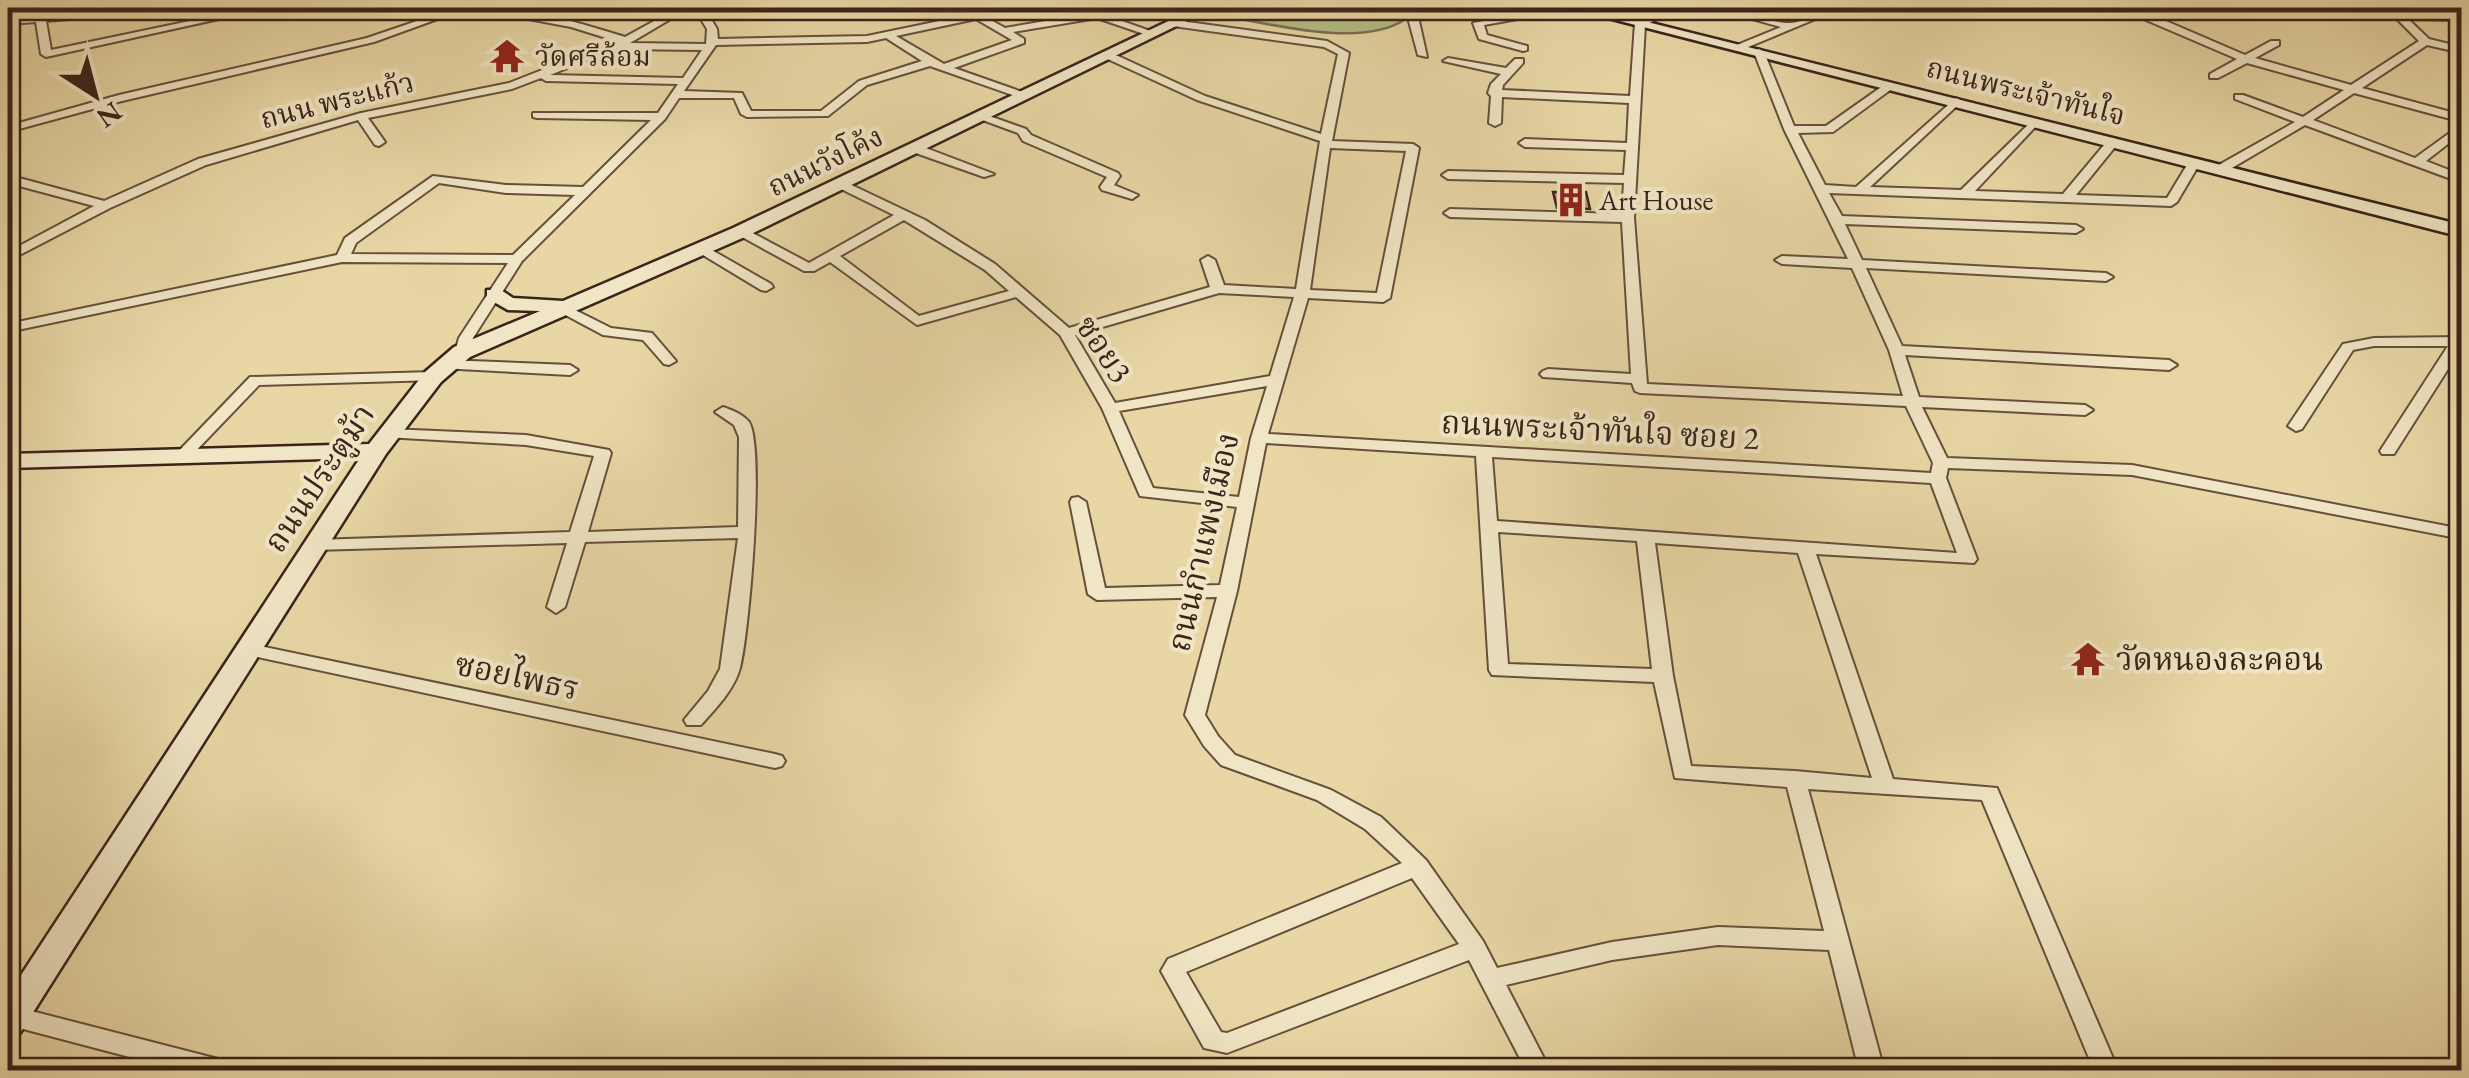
<svg xmlns="http://www.w3.org/2000/svg" width="2469" height="1078" viewBox="0 0 2469 1078" font-family="'EB Garamond','Noto Serif Thai',serif">
  <rect width="100%" height="100%" fill="#e8d7a5"/>
  <filter id="stains"><feTurbulence type="fractalNoise" baseFrequency=".002" numOctaves="4"/><feColorMatrix values="0 0 0 0 .2 0 0 0 0 .09 0 0 0 0 .02 0 0 0 .5 -.17"/></filter>
  <radialGradient id="worn" r=".72"><stop offset=".6" stop-color="#630" stop-opacity="0"/><stop offset="1" stop-color="#630" stop-opacity=".3"/></radialGradient>
  <path fill="#b4be87" stroke="#777050" stroke-width="2.5" d="M1219,8H1394L1404,13V20C1358,50 1260,21 1208,13Z"/>
  <polygon fill="#cf8976" stroke="#3a2319" stroke-width="2.5" points="1553,192 1586,192 1590,209 1557,208"/>
  <g fill="none" stroke-linecap="round" stroke-linejoin="round">
    <g stroke="#66503c" stroke-width="4">
      <g id="street">
        <polygon points="128,8 162,8 157,11 46,21 51,50 252,8 269,8 46,57 41,54 36,22 8,24 8,18"/>
        <polygon points="455,8 468,8 374,42 122,101 8,132 8,126 119,95 367,38"/>
        <path d="M470,8C521,5 577,22 625,37L678,8H689L630,43L706,44L707,29L694,8H704L707,13L755,8H783L778,11L711,19L717,29L718,39L867,36L978,13L1005,28L1087,14L1082,10L1085,8L1156,33L1147,35L1097,18L1013,32L1024,39V43L954,68L1028,94L1030,96L1024,99L930,66L867,85L828,116L747,117L741,114L734,98H679L665,119L522,261L473,338L467,355L462,356L455,352L459,338L508,263L342,262L8,332V324L337,255L345,238L433,176L506,185L583,187L651,120L537,118L533,117V113H658L678,84L546,81L541,78L512,89L368,118L385,142L379,146L375,145L358,120L206,165L110,208L8,261V252L94,206L8,183V175L104,201L198,159L361,113L509,83L616,41L571,27ZM976,19L1012,40L944,64L896,36ZM886,38L922,61L859,81L821,111H751L742,93L684,91L716,45L867,42ZM617,48L620,49L702,50L683,78L550,75ZM439,183L506,193L575,195L513,255L351,254L356,243Z"/>
        <polygon points="1398,8 1410,8 1417,12 1427,57 1418,55 1407,14"/>
        <polygon points="1559,8 1580,8 1484,25 1487,35 1527,46 1527,50 1523,51 1479,39 1473,23"/>
        <path d="M1668,8H1680L1645,25L1634,218L1647,384L1903,396L1889,350L1852,268L1782,264L1775,260L1782,256L1848,259L1784,129L1754,52L1759,49L1764,52L1794,126H1826L1887,83L1897,85L1833,132L1798,133L1825,185L1856,187L1956,98L1962,101L1960,103L1870,187L1961,190L2034,119L2040,122L2038,124L1975,191L2063,194L2109,139L2113,138L2119,142L2076,195L2167,198L2190,160L2200,163L2177,202L2171,206L1829,193L1842,216L2076,225L2083,229L2076,233L1845,224L1862,260L2106,273L2113,277L2106,281L1866,268L1902,346L2169,360L2177,365L2169,370L1905,355L1919,397L2085,405L2093,410L2085,415L1922,407L1947,458L2132,465L2462,529V539L2132,475L1948,468L1946,478L1977,559L1974,563L1816,554L1893,779L1997,788L2118,1070H2094L1982,800L1808,789L1884,1070H1859L1829,950L1718,945L1612,960L1506,985L1550,1070H1526L1469,960L1227,1053L1204,1048L1161,971L1168,959L1402,863L1365,829L1317,800L1221,765L1204,746L1185,715L1217,597L1097,600L1088,594L1070,502L1072,498L1078,497L1086,502L1105,588L1220,585L1237,507L1140,496L1102,408L1060,335L1016,297L917,325L830,262L814,271H804L733,232L740,228L745,229L809,263L894,215L837,187L835,184L841,180L925,220L995,264L1069,328L1210,287L1201,260L1208,256L1215,260L1224,285L1296,289L1320,141L1197,100L1099,55L1104,52L1118,56L1205,96L1321,134L1338,54L1324,47L1173,26L1168,23L1173,20L1327,41L1349,53L1332,141L1413,144L1419,148L1390,298L1383,302L1308,298L1268,434L1931,473L1933,463L1906,406L1640,393L1635,391L1632,383L1543,377L1540,374L1543,371L1548,369L1631,374L1622,222L1450,217L1444,213L1450,209L1622,214L1624,183L1448,179L1442,175L1448,171L1624,175L1626,150L1525,147L1519,143L1525,139L1627,143L1629,103L1502,97L1501,123L1495,126L1489,123L1491,96L1488,93L1491,84L1501,74L1443,61L1448,58L1506,68L1515,59H1523V63L1503,85L1502,90L1630,96L1635,23ZM1330,148L1406,151L1377,293L1310,290ZM904,220L985,270L1009,291L919,316L840,256ZM1219,293L1294,297L1270,376L1115,403L1075,335ZM1267,386L1251,438L1239,497L1153,488L1119,411ZM1266,443L1476,456L1489,670L1492,675L1654,682L1675,778L1787,787L1824,931L1718,927L1612,942L1497,968L1483,941L1426,860L1381,817L1331,790L1235,755L1218,736L1205,715L1237,591ZM1492,457L1931,483L1957,553L1497,521ZM1498,532L1637,541L1652,669L1508,664ZM1655,543L1798,553L1872,778L1795,771L1691,766L1673,676ZM1412,878L1459,944L1227,1033L1221,1032L1186,972Z"/>
        <path d="M1712,8C1739,6 1768,24 1790,23C1808,22 1823,7 1842,8L1741,50L1736,47L1737,45L1781,27Z"/>
        <path d="M2125,8L2462,14V20L2408,19L2429,39L2462,47V53L2427,45L2362,88L2462,115V122L2354,93L2313,120L2415,158L2462,124V133L2426,161L2462,175V183L2305,125L2225,172H2217V166L2295,122L2235,99V95H2243L2303,117L2344,90L2247,63L2218,78H2210V74L2237,59L2125,11ZM2145,12L2396,18L2419,41L2351,85L2255,58L2279,45V41H2271L2245,55Z"/>
        <polygon points="981,113 1026,129 1031,135 1118,173 1120,176 1114,185 1138,195 1132,199 1102,190 1100,187 1107,177 1023,141 1018,133 977,118 977,114"/>
        <polygon points="910,145 918,145 994,174 984,177 910,151"/>
        <polygon points="703,245 771,284 773,287 766,291 761,290 698,252 698,246"/>
        <polygon points="563,304 611,328 652,333 676,361 669,365 664,364 643,340 603,335 558,311 556,308"/>
        <polygon points="2462,337 2462,347 2394,454 2382,454 2380,451 2448,346 2374,346 2353,350 2302,429 2296,431 2288,426 2343,344 2374,338"/>
        <polygon points="445,360 570,365 578,370 570,375 440,368 437,365 440,362"/>
        <polygon points="433,372 438,374 441,377 438,380 259,385 189,458 177,458 175,455 250,377"/>
        <path d="M723,407C732,410 744,415 749,422C765,447 749,634 740,668C734,690 716,708 701,725H687L684,720L708,691L720,669L738,538L585,542L565,607L556,613L547,607L567,543L314,550L305,545L314,540L570,532L594,456L526,445L384,437L382,434L384,431L390,429L526,435L609,450L611,453L588,532L738,527L739,437L734,425L715,412Z"/>
        <polygon points="246,643 775,754 782,756 785,761 782,766 775,768 239,653 236,649 239,645"/>
        <polygon points="8,1005 218,1059 227,1062 231,1070 179,1070 8,1025"/>
      </g>
    </g>
    <g stroke="#3a2319" stroke-width="5">
      <g id="secondary">
        <polygon points="1196,8 1213,8 747,236 470,357 441,382 386,454 20,1033 8,1037 8,995 360,458 8,468 8,454 369,444 425,372 454,347 540,311 508,310 487,298 487,290 501,290 513,298 563,301 733,228"/>
        <polygon points="1569,8 1591,8 2462,225 2462,237"/>
      </g>
    </g>
    <use href="#street" fill="#f0e5c4" fill-rule="evenodd"/>
    <use href="#secondary" fill="#f0e5c4" fill-rule="evenodd"/>
  </g>
  <defs>
    <g id="temple-bare" transform="scale(2.7)"><path d="M0-6L5-2H3V0L6.5 2.5H4V6H1.5V3h-3V6H-4V2.5H-6.5L-3 0V-2H-5Z" fill="#8f2418" stroke="#f0e5c4" stroke-width="2.5" paint-order="stroke"/></g>
    <g id="building-bare" transform="scale(2.7)"><path d="M-4-6H4V6H1V3H-1V6H-4ZM-2.5-4.3h1.7v1.8h-1.7ZM.8-4.3h1.7v1.8H.8ZM-2.5-1h1.7V.8h-1.7ZM.8-1h1.7V.8H.8Z" fill="#8f2418" stroke="#f0e5c4" stroke-width="2.5" paint-order="stroke"/></g>
  </defs>
  <g fill-rule="evenodd">
    <use href="#temple-bare" x="507" y="56"/>
    <use href="#building-bare" x="1571" y="200"/>
    <use href="#temple-bare" x="2088" y="659"/>
  </g>
  <g text-anchor="middle" stroke-width="8" stroke-linejoin="round" paint-order="stroke">
    <g font-size="28" fill="#3a2319" stroke="#f0e5c4" text-anchor="start">
      <text x="535" y="66">วัดศรีล้อม</text>
      <text x="1599" y="210">Art House</text>
    </g>
    <g font-size="28" fill="#3a2319" stroke="#f0e5c4">
      <text transform="translate(2026 91) rotate(14)" y="10">ถนนพระเจ้าทันใจ</text>
      <text transform="translate(337 100) rotate(-14)" y="10">ถนน พระแก้ว</text>
      <text transform="translate(825 161) rotate(-26)" y="10">ถนนวังโค้ง</text>
    </g>
    <g font-size="32" fill="#3a2319" stroke="#f0e5c4">
      <text transform="translate(1104 349) rotate(56)" y="11">ซอย3</text>
      <text transform="translate(1600 430) rotate(3)" y="11">ถนนพระเจ้าทันใจ ซอย 2</text>
      <text transform="translate(319 478) rotate(-56)" y="11">ถนนประตูม้า</text>
      <text transform="translate(1203 542) rotate(-77)" y="11">ถนนกำแพงเมือง</text>
      <text transform="translate(517 676) rotate(12)" y="11">ซอยไพธร</text>
    </g>
    <g font-size="32" fill="#3a2319" stroke="#f0e5c4" text-anchor="start">
      <text x="2116" y="670">วัดหนองละคอน</text>
    </g>
  </g>
  <rect width="2469" height="1078" fill="none" stroke="#e8d7a5" stroke-width="40"/>
  <rect x="10" y="10" width="2449" height="1058" fill="none" stroke="#3a2319" stroke-width="5"/>
  <rect x="20" y="20" width="2429" height="1038" fill="none" stroke="#3a2319" stroke-width="2.5"/>
  <g transform="translate(95 95) rotate(144)" stroke="#f0e5c4" stroke-width="8" paint-order="stroke">
  <path d="M0-8L18 38L0 25L-18 38Z" fill="#3a2319"/>
  <text y="-15" font-size="28" font-weight="bold" text-anchor="middle" fill="#3a2319">N</text>
  </g>
  <rect width="100%" height="100%" filter="url(#stains)"/>
  <rect width="100%" height="100%" fill="url(#worn)"/>
</svg>
